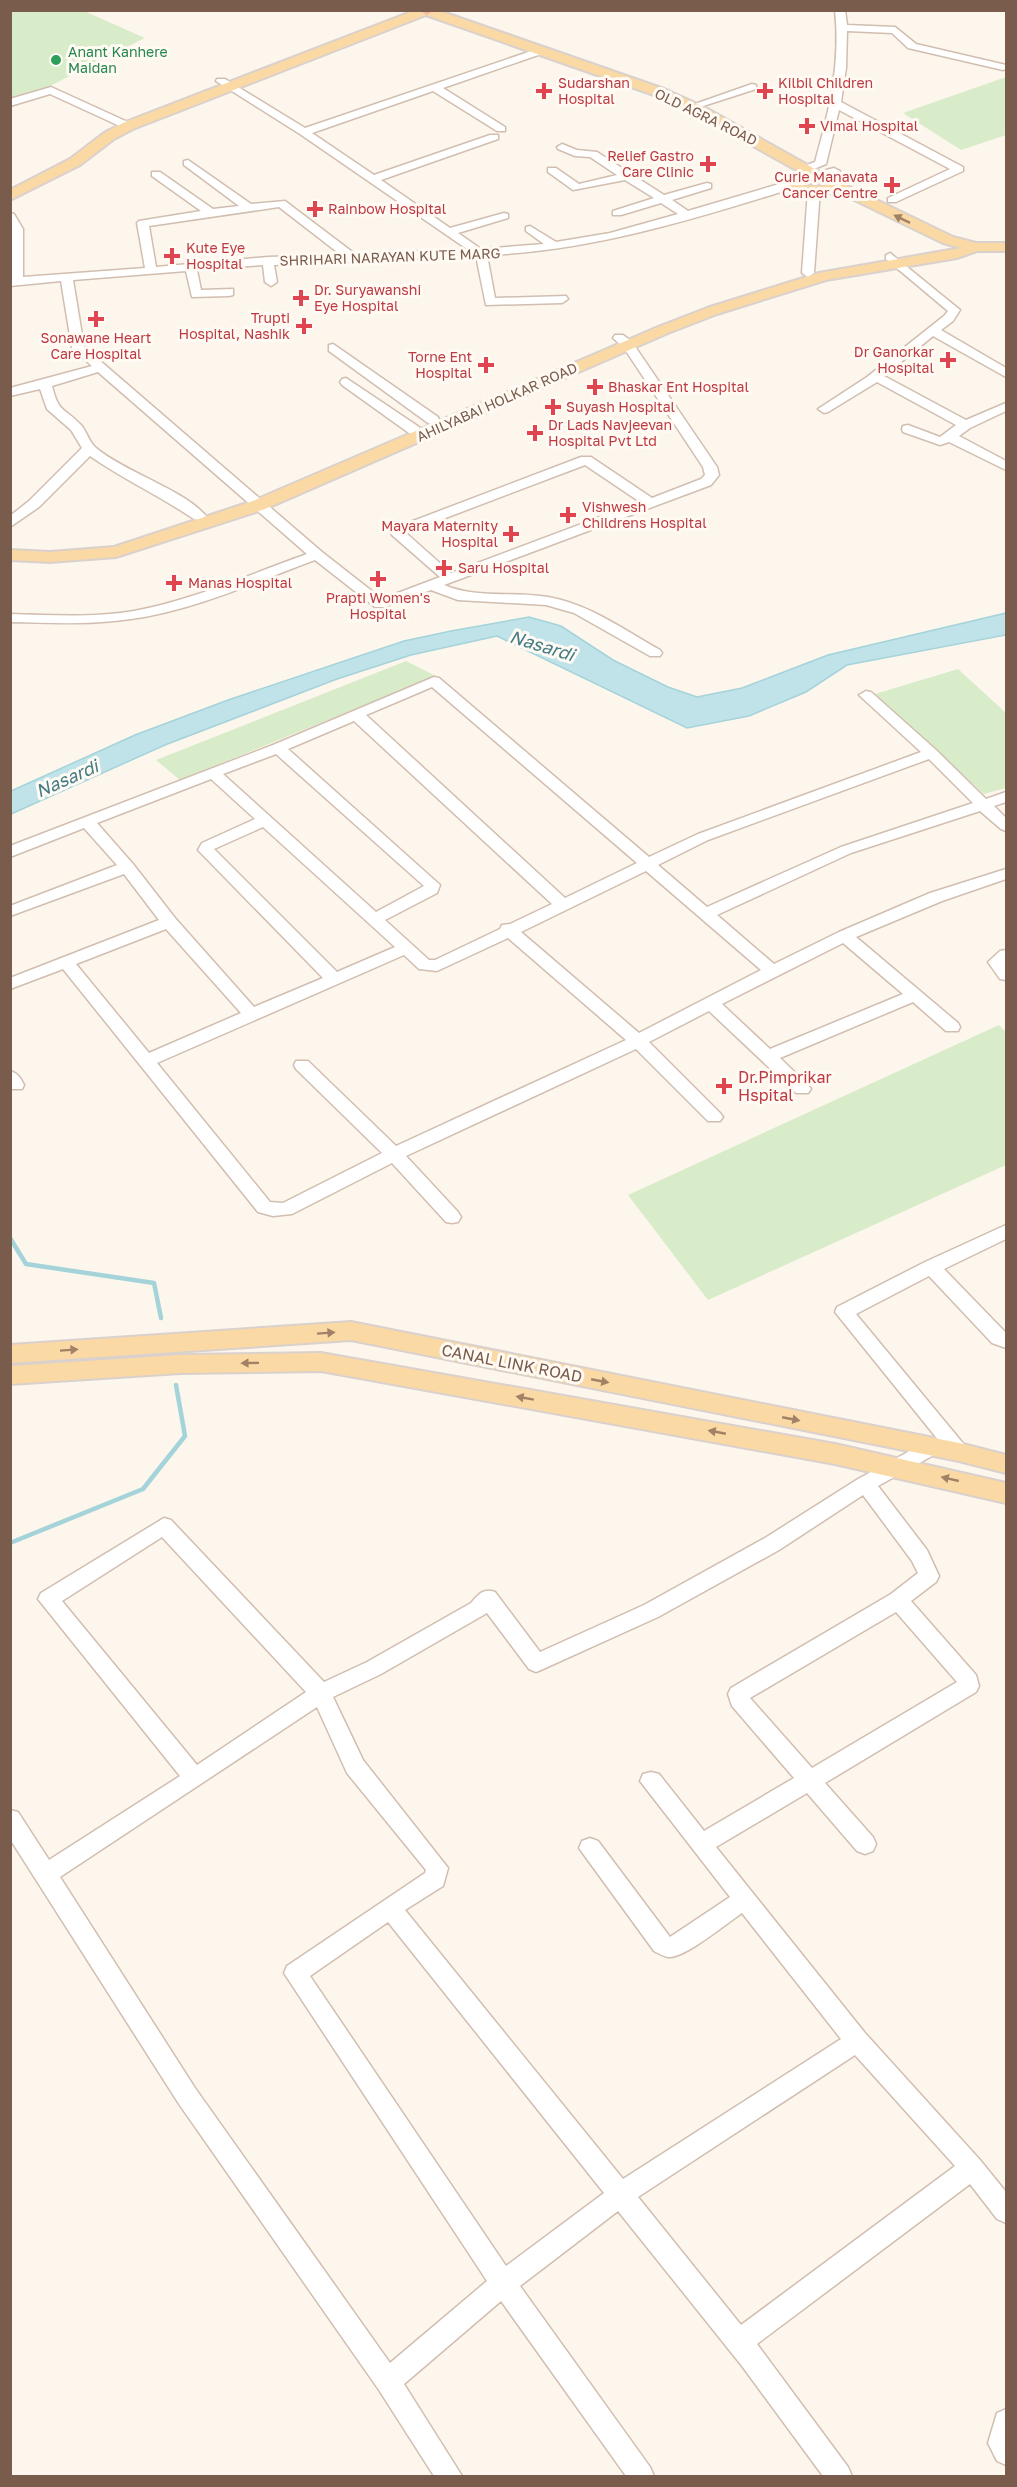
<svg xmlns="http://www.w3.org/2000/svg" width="1017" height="2487" viewBox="0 0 1017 2487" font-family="'Golos Text',sans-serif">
  <rect width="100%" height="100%" fill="#fdf6ec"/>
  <g fill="#d8ecc9">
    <polygon points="10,11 84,11 145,38 50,86 11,98"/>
    <polygon points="1006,77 1006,135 961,150 903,113"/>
    <polygon points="406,661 436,676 180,780 156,760"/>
    <polygon points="958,669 1006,713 1006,788 984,794 875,694"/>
    <polygon points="999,1025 1006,1032 1006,1165 708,1300 628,1195"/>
  </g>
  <polygon fill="#bfe3e8" stroke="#a5d3da" stroke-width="1.5" points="1006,613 1006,635 847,665 806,692 749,716 687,728 497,636 411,655 337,679 165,745 11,814 11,791 135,735 228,700 404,641 451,631 529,617 561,626 613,660 668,687 697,697 742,688 828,655"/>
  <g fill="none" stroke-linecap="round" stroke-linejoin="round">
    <g stroke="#a5d3da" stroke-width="4.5">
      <polyline points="10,1238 26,1264 154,1283 161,1318"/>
      <polyline points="10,1543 143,1489 185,1436 176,1385"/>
    </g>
    <g stroke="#d1beb0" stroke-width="3">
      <g id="minor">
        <path d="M835,10H845L847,25L895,27L916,44L1006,65V69L1003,70L908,48L892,33L847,31L846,68L841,102L963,167V171L896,202H888V198L950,169L839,110L826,164L809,171H801V167L815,162C829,112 841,63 835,10Z"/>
        <path d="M540,48L545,51L544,53L443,88L505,127V131H497L433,91L312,133L374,175L490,135H498V139L381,180L450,228L504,213L508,214V218L458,233L481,249L544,244L526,231V227L530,226L556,242L610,233L678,214L661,203L621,215H613V211L654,198L625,180L573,190L548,172V168H556L579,184L617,175L590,157L575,156L558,149L557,147L562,144L577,150L597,152L664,195L707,183L711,184V188L672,200L688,211L830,169L834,168L840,171C829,180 799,186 784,191C688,221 588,251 487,255L495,298L566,296L568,299L562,303L486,305L476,256L274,265L277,282L271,286L265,282L263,265L197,270L201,290L233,289V295L229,296L192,297L186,271L73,280L84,347L322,552L382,599L440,577L392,535L390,532L392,529L581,457H591L652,498L701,479L705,475L703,467L624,348L613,338L615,335H623L632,342L717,467L719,475L711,485L444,585C477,599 513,591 548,597C589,604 624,630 660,650L662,653L660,656H650L574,613L546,605L458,600L431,590L385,607H375L315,560C255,582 195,610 131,619C91,625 50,623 10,622V614C51,615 93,618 134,611C194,600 250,574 307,554L98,372L52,386C59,414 64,407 81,425C87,432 89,442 96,448C126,473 183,489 206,516L199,520L194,519C160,496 123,479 90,456L39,507L10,527V516L29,501L82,448L71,430L47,409L40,389L10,396V388L92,366L72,348L61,281L10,286V213L14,214L23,229V277L145,268L137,223L139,221L201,211L152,176V172H160L213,209L239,206L184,165V161L188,160L251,204L285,201L355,254L467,249L300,134L216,81L217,79H225L305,128ZM279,207L341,255L268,257L156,267L149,226ZM585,465L640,502L451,573L406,533Z"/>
        <polygon points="752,84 756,85 756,89 700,107 695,104"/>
        <polygon points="51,87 132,124 133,126 132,128 124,128 50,94 10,106 10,99"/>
        <polygon points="814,187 820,190 814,273 808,277 802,273 808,190"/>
        <polygon points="890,253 960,310 953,321 941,330 1006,368 1006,377 933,336 884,376 966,420 1006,403 1006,411 970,428 959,436 1006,461 1006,470 949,442 940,445 903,432 902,429 903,426 908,425 940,437 956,425 877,382 828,412 824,413 818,409 867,377 944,316 948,311 886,259 886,255"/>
        <polygon points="333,344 438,417 439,420 438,423 428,423 329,351 329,345"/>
        <polygon points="346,378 419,427 420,430 419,433 409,433 342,385 340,382 342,379"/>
        <path d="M434,677L439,678L649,857L698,834L921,752L859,695L866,691L871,692L936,750L986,799L1006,792V802L994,806L1006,818V831L1001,829L980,811L851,853L717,915L774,964L839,932L930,893L1006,869V879L942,901L856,937L958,1023L960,1027L958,1031H946L913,1002L780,1058L808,1085L811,1089L808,1093H796L709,1011L649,1042L720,1113L723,1117L720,1121H708L636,1049L406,1156L458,1212L461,1217L458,1222L452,1223L446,1222L392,1163L292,1214L273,1216L258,1212L63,969L10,989V978L159,920L124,874L10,916V906L117,865L84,828L10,857V846L273,745ZM432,687L637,863L565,898L366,715ZM354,721L552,904L510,924L502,925L500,929L435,960H429L385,920L437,893L440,885L288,749ZM276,754L424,886L376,912L223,774ZM929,759L973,803L841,847L707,907L658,865L708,840ZM211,779L255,819L202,843L198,850L323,978L254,1007L175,918L133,864L97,823ZM263,827L395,947L337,972L214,849ZM646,871L761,970L639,1033L521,932ZM166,929L241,1013L149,1053L76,964ZM508,938L626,1040L396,1146L308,1061H296L294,1065L296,1069L382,1153L283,1203L270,1202L157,1063L404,955L419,969L437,971ZM843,943L903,994L770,1049L722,1004Z"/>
        <polygon points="1006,950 1006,980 1000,979 988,962 1000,951"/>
        <path d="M10,1071C18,1073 21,1079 24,1085L22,1089H10Z"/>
        <polygon points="1006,1225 1006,1239 944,1269 1006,1333 1006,1348 992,1343 929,1276 856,1314 966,1447 969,1452 966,1457 959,1460 952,1457 835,1312 837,1307 925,1262"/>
        <path d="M932,1439L939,1442L942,1447L939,1452L878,1486L927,1550L939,1576L936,1582L911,1601L976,1675L979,1686L976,1692L825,1783L873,1837L876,1844L873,1851L865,1854L857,1851L807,1793L716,1847L865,2033L980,2160L1006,2192V2223L997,2219L970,2184L757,2344L848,2467L852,2476H823L742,2366L618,2211L520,2286L650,2467L654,2476H626L501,2301L404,2384L462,2476H434L379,2390L179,2104L10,1839V1810L18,1812L49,1860L180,1776L38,1599L41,1593L164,1518L171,1520L324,1682L367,1662L471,1603C479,1594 483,1588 495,1592L540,1652L644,1605L765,1538L858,1479ZM863,1495L912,1561L918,1573L891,1594L731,1688L728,1694L732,1706L794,1778L704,1831L659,1774L651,1772L643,1774L640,1781L730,1897L670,1937L598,1841L590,1838L582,1841L579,1848L654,1951C658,1953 663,1956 668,1957C684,1959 727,1923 742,1913L841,2039L623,2179L405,1910L443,1886L448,1868L363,1760L333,1697L381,1674L487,1613L529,1669L536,1672L543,1669L658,1617L779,1550ZM162,1537L306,1692L197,1765L62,1601ZM896,1612L957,1682L812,1768L750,1698ZM317,1707L347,1773L426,1870L425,1873L287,1966L284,1973L487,2281L390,2363L195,2088L60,1877ZM388,1922L604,2193L506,2266L310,1976ZM855,2055L955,2166L741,2325L638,2197Z"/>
        <polygon points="1006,2409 1006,2465 997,2461 988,2443 997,2413"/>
      </g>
    </g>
    <g stroke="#dad1cd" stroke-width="4">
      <g id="major">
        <polygon points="416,10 437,10 664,89 704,107 829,177 953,237 976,243 1006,243 1006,251 977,251 957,258 826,280 717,314 668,333 265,509 116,557 50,562 10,560 10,550 50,552 114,547 253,501 658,327 707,308 819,273 961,248 943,243 842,194 790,191 788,188 790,185 825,186 694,113 654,95 426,15 133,129 114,139 80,165 10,200 10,190 70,159 104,133 123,123"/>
        <polygon points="351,1322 959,1443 1006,1455 1006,1473 959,1461 351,1340 10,1363 10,1345"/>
        <polygon points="321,1353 835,1444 1006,1483 1006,1503 835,1464 321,1371 180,1373 10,1384 10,1366 180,1355"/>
      </g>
    </g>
    <g stroke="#dad1cd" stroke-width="3">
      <polygon id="highway" points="419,10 434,10 427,15"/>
    </g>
    <use href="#minor" fill="#fff" fill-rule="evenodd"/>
    <use href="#major" fill="#fbd9a5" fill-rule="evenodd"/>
    <use href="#highway" fill="#f7b7a3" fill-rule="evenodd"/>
  </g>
  <defs><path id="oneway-solid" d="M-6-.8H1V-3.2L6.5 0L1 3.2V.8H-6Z" transform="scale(1.5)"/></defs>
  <g fill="#a18267">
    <use href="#oneway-solid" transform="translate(902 219) rotate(-154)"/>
    <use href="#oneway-solid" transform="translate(326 1333) rotate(-4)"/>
    <use href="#oneway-solid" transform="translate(69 1350) rotate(-4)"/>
    <use href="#oneway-solid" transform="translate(250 1363) rotate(179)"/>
    <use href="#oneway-solid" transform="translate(600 1381) rotate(11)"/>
    <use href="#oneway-solid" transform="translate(525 1398) rotate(-170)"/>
    <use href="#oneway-solid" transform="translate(791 1419) rotate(11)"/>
    <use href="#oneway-solid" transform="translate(717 1432) rotate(-169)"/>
    <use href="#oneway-solid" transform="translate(950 1479) rotate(-167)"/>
  </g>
  <circle fill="#2e9e5b" stroke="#fffaf3" stroke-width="2" cx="56" cy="60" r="6"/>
  <g fill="#e0444e" stroke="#fffaf3" stroke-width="2">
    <path d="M541 82h6v6h6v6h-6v6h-6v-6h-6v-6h6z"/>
    <path d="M762 82h6v6h6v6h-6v6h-6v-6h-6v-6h6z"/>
    <path d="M804 117h6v6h6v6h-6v6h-6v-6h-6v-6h6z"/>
    <path d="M705 155h6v6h6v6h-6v6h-6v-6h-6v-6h6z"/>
    <path d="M889 176h6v6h6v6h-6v6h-6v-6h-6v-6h6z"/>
    <path d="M312 200h6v6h6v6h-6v6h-6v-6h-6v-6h6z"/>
    <path d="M169 247h6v6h6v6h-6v6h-6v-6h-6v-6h6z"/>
    <path d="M298 289h6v6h6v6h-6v6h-6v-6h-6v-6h6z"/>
    <path d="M93 310h6v6h6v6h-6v6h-6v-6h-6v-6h6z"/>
    <path d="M301 317h6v6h6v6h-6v6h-6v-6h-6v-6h6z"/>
    <path d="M945 351h6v6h6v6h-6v6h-6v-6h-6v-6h6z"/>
    <path d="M483 356h6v6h6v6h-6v6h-6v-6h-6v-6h6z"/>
    <path d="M592 378h6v6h6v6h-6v6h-6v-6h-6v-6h6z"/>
    <path d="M550 398h6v6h6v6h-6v6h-6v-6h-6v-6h6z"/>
    <path d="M532 424h6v6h6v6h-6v6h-6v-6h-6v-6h6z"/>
    <path d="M565 506h6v6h6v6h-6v6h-6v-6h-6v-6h6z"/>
    <path d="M508 525h6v6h6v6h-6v6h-6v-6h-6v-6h6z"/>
    <path d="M441 559h6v6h6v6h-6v6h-6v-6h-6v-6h6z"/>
    <path d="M375 570h6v6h6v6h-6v6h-6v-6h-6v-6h6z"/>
    <path d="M171 574h6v6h6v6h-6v6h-6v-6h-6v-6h6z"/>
    <path d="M721 1077h6v6h6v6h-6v6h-6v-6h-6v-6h6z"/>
  </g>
  <g text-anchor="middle" stroke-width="6" stroke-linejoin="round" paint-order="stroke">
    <g font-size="14" fill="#27864d" stroke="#fffaf3" text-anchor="start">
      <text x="68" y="57">Anant Kanhere<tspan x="68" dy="16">Maidan</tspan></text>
    </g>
    <g font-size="14" fill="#be3a42" stroke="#fffaf3" text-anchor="start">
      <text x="558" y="88">Sudarshan<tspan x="558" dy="16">Hospital</tspan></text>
      <text x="778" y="88">Kilbil Children<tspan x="778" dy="16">Hospital</tspan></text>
      <text x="820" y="131">Vimal Hospital</text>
      <text x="694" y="161" text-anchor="end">Relief Gastro<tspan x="694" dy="16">Care Clinic</tspan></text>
      <text x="878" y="182" text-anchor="end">Curie Manavata<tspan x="878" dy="16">Cancer Centre</tspan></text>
      <text x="328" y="214">Rainbow Hospital</text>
      <text x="186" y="253">Kute Eye<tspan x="186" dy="16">Hospital</tspan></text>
      <text x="314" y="295">Dr. Suryawanshi<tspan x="314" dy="16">Eye Hospital</tspan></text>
      <text x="290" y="323" text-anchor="end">Trupti<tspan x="290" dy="16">Hospital, Nashik</tspan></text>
      <text x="96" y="343" text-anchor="middle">Sonawane Heart<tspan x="96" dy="16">Care Hospital</tspan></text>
      <text x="934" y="357" text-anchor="end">Dr Ganorkar<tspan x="934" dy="16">Hospital</tspan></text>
      <text x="472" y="362" text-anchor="end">Torne Ent<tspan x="472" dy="16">Hospital</tspan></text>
      <text x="608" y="392">Bhaskar Ent Hospital</text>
      <text x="566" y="412">Suyash Hospital</text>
      <text x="548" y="430">Dr Lads Navjeevan<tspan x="548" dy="16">Hospital Pvt Ltd</tspan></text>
      <text x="582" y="512">Vishwesh<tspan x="582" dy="16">Childrens Hospital</tspan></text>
      <text x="498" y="531" text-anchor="end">Mayara Maternity<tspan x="498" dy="16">Hospital</tspan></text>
      <text x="458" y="573">Saru Hospital</text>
      <text x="188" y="588">Manas Hospital</text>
      <text x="378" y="603" text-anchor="middle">Prapti Women's<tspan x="378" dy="16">Hospital</tspan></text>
    </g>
    <g font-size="14" fill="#7a5c4d" stroke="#fffaf3">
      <text transform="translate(706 117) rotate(26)" y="5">OLD AGRA ROAD</text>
      <text transform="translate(390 257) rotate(-2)" y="5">SHRIHARI NARAYAN KUTE MARG</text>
      <text transform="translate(497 402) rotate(-24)" y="5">AHILYABAI HOLKAR ROAD</text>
    </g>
    <g font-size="16" fill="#be3a42" stroke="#fffaf3" text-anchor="start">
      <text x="738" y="1083">Dr.Pimprikar<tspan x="738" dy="18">Hspital</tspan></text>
    </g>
    <g font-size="16" fill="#7a5c4d" stroke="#fffaf3">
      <text transform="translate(512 1363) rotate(11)" y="6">CANAL LINK ROAD</text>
    </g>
    <g font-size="18" font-style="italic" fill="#437c86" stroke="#fffaf3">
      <text transform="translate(542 646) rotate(17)" y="6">Nasardi</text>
      <text transform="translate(67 779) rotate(-24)" y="6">Nasardi</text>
    </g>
  </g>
  <rect width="1017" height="2487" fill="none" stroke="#7a5c4d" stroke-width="24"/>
</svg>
